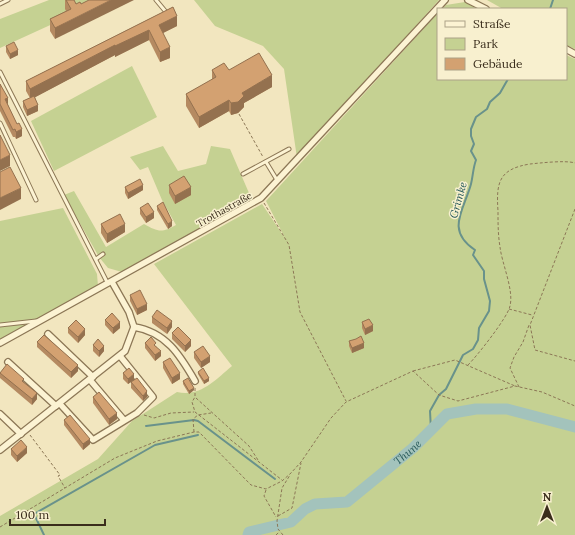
<svg xmlns="http://www.w3.org/2000/svg" width="575" height="535" viewBox="0 0 575 535" font-family="Lora,serif">
  <rect width="100%" height="100%" fill="#f2e6bf"/>
  <g fill="#c5d192">
    <polygon points="49,0 105,0 0,48 0,19"/>
    <polygon points="194,0 439,0 297,158 284,69 263,46 215,26"/>
    <polygon points="487,0 575,0 575,49 566,45 566,9 503,9"/>
    <polygon points="465,2 477,9 442,9 446,5"/>
    <path d="M438,13V79H566V55L575,59V535H0V516L98,459L132,421L177,392C201,397 215,380 232,366L154,264L262,204L285,238L266,201Z"/>
    <polygon points="132,66 157,117 54,171 31,121"/>
    <path d="M163,146L178,171L206,164L211,146L230,149L252,200L122,272L108,268L99,257L64,195L74,191L106,247L144,224C158,232 162,233 176,225L162,200L148,167L140,170L130,157Z"/>
    <polygon points="63,208 97,274 98,286 0,339 0,221"/>
  </g>
  <g fill="none" stroke-linecap="round" stroke-linejoin="round">
    <g stroke="#69928b" stroke-width="2">
      <polyline points="550,9 553,0"/>
      <polyline points="146,426 194,420 198,421 275,479"/>
      <path d="M431,430L430,411L439,395L446,389L463,355L473,349L478,340L479,328L489,311L490,301L484,279V271L473,255L475,250C445,230 464,210 471,184C473,176 473,168 476,160L471,151L474,144L471,136V129L476,117L487,109L490,102L500,93L508,79"/>
      <polyline points="44,535 34,514 155,445 198,435"/>
    </g>
    <path stroke="#a3c3bc" stroke-width="11" id="s1" d="M248,535L249,532L291,522L305,509L315,504L347,502L413,448L447,414L476,409H507L575,427"/>
    <g stroke="#8c7756" stroke-width="5">
      <g id="lane">
        <polyline points="156,0 166,12"/>
        <polyline points="0,4 8,0"/>
        <polyline points="0,72 108,284"/>
        <polyline points="0,123 36,200"/>
        <polyline points="266,162 277,180"/>
        <polyline points="243,174 289,149"/>
        <polyline points="96,259 103,254"/>
        <polyline points="0,325 36,321"/>
      </g>
    </g>
    <g stroke="#8c7756" stroke-width="8">
      <g id="street">
        <polyline points="468,0 486,9"/>
        <polyline points="566,49 575,54"/>
        <path d="M134,327C166,332 180,355 195,381"/>
        <polyline points="48,334 93,377"/>
        <polyline points="0,343 261,198 445,0"/>
        <polyline points="8,362 56,406"/>
        <polyline points="90,380 123,419"/>
        <polyline points="60,404 93,440 137,413 153,397 120,356"/>
        <polyline points="0,414 21,434"/>
        <polyline points="0,450 125,351 134,327 129,312 112,282"/>
      </g>
    </g>
    <g stroke="#8c7756" stroke-width="1" stroke-dasharray="3 2" stroke-linecap="butt">
      <polyline points="239,114 263,157"/>
      <polyline points="264,203 289,245 300,312 346,401"/>
      <polyline points="575,209 530,325 535,350 575,361"/>
      <polyline points="509,309 532,315"/>
      <path d="M468,365C477,356 508,317 510,306C514,290 502,264 500,247C498,235 498,223 498,211C496,182 499,169 530,164C540,163 566,160 575,163"/>
      <polyline points="413,371 455,360 515,386"/>
      <polyline points="519,387 510,368 514,357 523,342 529,325"/>
      <polyline points="195,388 195,397 192,402 195,412 282,480"/>
      <polyline points="196,398 249,446 258,460"/>
      <polyline points="144,415 154,418 171,413 194,412"/>
      <polyline points="194,432 193,419 198,415 211,413"/>
      <polyline points="30,435 60,475 58,476 65,488"/>
      <polyline points="266,490 264,496 276,517"/>
      <polyline points="278,516 292,508 301,463"/>
      <polyline points="0,527 115,458 157,441 194,432 199,432 251,485 266,489 282,481 291,473 301,462 331,418 346,402 413,371 439,395 458,401 515,386 542,392 575,406"/>
      <polyline points="276,535 279,532"/>
      <polyline points="283,535 278,529 277,521 282,488 290,475"/>
    </g>
    <use href="#lane" stroke="#fcf3d3" stroke-width="3"/>
    <use href="#street" stroke="#fcf3d3" stroke-width="5.5"/>
  </g>
  <g fill="#b58a61">
    <polygon points="65,0 74,0 76,4 55,39 50,31 50,19 66,11 65,9"/>
    <polygon points="173,7 177,26 163,33 170,58 160,62 149,40 115,57 115,55 35,97 38,111 27,116 23,107 23,101 30,98 26,91 26,81"/>
    <polygon points="6,46 18,55 10,59 6,52"/>
    <polygon points="212,70 229,70 272,87 244,103 244,107 238,113 231,115 229,111 199,128 186,106 186,94 212,80"/>
    <polygon points="0,84 8,105 22,136 16,139 15,137 13,137 0,111"/>
    <polygon points="169,185 191,195 175,204 169,193"/>
    <polygon points="125,187 143,190 128,199 125,193"/>
    <polygon points="157,206 172,226 168,229 157,210"/>
    <polygon points="140,208 154,218 146,223 140,214"/>
    <polygon points="101,224 125,232 107,243 101,233"/>
    <polygon points="130,295 147,310 137,315 130,301"/>
    <polygon points="152,317 172,327 167,334 152,323"/>
    <polygon points="105,320 120,328 113,334 105,325"/>
    <polygon points="362,322 373,331 365,335 362,328"/>
    <polygon points="68,328 85,335 78,343 68,333"/>
    <polygon points="172,333 191,346 185,352 172,339"/>
    <polygon points="349,341 364,348 352,353 349,346"/>
    <polygon points="37,342 78,371 71,378 37,347"/>
    <polygon points="145,343 156,346 161,356 155,361 145,348"/>
    <polygon points="93,345 104,351 99,357 93,351"/>
    <polygon points="194,352 210,362 201,368 194,358"/>
    <polygon points="163,362 180,379 172,384 163,368"/>
    <polygon points="0,372 24,382 37,399 32,405 0,378"/>
    <polygon points="198,372 209,381 204,384 198,374"/>
    <polygon points="123,373 134,380 131,382 147,397 143,401 131,388 131,382 128,384 123,379"/>
    <polygon points="183,381 194,390 189,394 183,384"/>
    <polygon points="93,397 117,419 109,425 93,403"/>
    <polygon points="64,420 90,444 83,450 64,425"/>
    <polygon points="11,449 27,453 17,462 11,455"/>
  </g>
  <g fill="#94714f">
    <polygon points="111,0 134,0 55,39 55,28"/>
    <polygon points="177,16 177,26 159,35 159,25"/>
    <polygon points="149,30 149,40 115,57 115,46"/>
    <polygon points="115,45 115,55 30,100 30,89"/>
    <polygon points="170,47 170,58 160,62 160,52"/>
    <polygon points="18,50 18,55 10,59 10,54"/>
    <polygon points="272,75 272,87 244,103 244,107 238,113 231,115 231,103 242,93"/>
    <polygon points="8,98 8,105 5,99"/>
    <polygon points="229,100 229,111 199,128 199,117"/>
    <polygon points="38,105 38,111 27,116 27,110"/>
    <polygon points="22,129 22,136 16,139 16,132"/>
    <polygon points="10,155 10,166 0,171 0,160"/>
    <polygon points="143,185 143,190 128,199 128,193"/>
    <polygon points="191,187 191,195 175,204 175,196"/>
    <polygon points="21,188 21,199 0,210 0,198"/>
    <polygon points="154,212 154,218 146,223 146,217"/>
    <polygon points="172,221 172,226 168,229 168,224"/>
    <polygon points="125,224 125,232 107,243 107,234"/>
    <polygon points="147,304 147,310 137,315 137,309"/>
    <polygon points="172,321 172,327 167,334 167,328"/>
    <polygon points="120,322 120,328 113,334 113,328"/>
    <polygon points="373,325 373,331 365,335 365,329"/>
    <polygon points="85,329 85,335 78,343 78,337"/>
    <polygon points="191,340 191,346 185,352 185,346"/>
    <polygon points="364,343 364,348 352,353 352,348"/>
    <polygon points="104,346 104,351 99,357 99,351"/>
    <polygon points="161,351 161,356 155,361 155,355"/>
    <polygon points="210,356 210,362 201,368 201,362"/>
    <polygon points="78,365 78,371 71,378 71,372"/>
    <polygon points="180,373 180,379 172,384 172,378"/>
    <polygon points="134,374 134,380 128,384 128,379"/>
    <polygon points="209,378 209,381 204,384 204,381"/>
    <polygon points="194,388 194,390 189,394 189,391"/>
    <polygon points="147,391 147,397 143,401 143,396"/>
    <polygon points="37,393 37,399 32,405 32,399"/>
    <polygon points="117,413 117,419 109,425 109,419"/>
    <polygon points="90,439 90,444 83,450 83,444"/>
    <polygon points="27,447 27,453 17,462 17,456"/>
  </g>
  <g fill="#d3a171" stroke="#94714f">
    <polygon points="66,0 74,0 76,4 80,2 81,4 89,0 111,0 55,28 50,19 71,9"/>
    <polygon points="173,7 177,16 159,25 170,47 160,52 149,30 115,46 115,45 30,89 26,81"/>
    <polygon points="14,42 18,50 10,54 6,46"/>
    <polygon points="259,53 272,75 242,93 244,96 238,102 231,103 229,100 199,117 186,94 216,77 212,70 224,63 229,70"/>
    <polygon points="0,84 8,98 5,99 17,124 19,123 22,129 16,132 15,129 13,130 0,104"/>
    <polygon points="34,96 38,105 27,110 23,101"/>
    <polygon points="0,135 10,155 0,160"/>
    <polygon points="10,167 21,188 0,198 0,172"/>
    <polygon points="184,176 191,187 175,196 169,185"/>
    <polygon points="140,179 143,185 128,193 125,187"/>
    <polygon points="163,202 172,221 168,224 157,206"/>
    <polygon points="148,203 154,212 146,217 140,208"/>
    <polygon points="120,214 125,224 107,234 101,224"/>
    <polygon points="140,290 147,304 137,309 130,295"/>
    <polygon points="157,310 172,321 167,328 152,317"/>
    <polygon points="112,313 120,322 113,328 105,320"/>
    <polygon points="369,319 373,325 365,329 362,322"/>
    <polygon points="76,320 85,329 78,337 68,328"/>
    <polygon points="178,327 191,340 185,346 172,333"/>
    <polygon points="44,335 78,365 71,372 37,342"/>
    <polygon points="361,336 364,343 352,348 349,341 356,339"/>
    <polygon points="151,337 156,343 154,345 161,351 155,355 145,343"/>
    <polygon points="98,339 104,346 99,351 93,345"/>
    <polygon points="203,346 210,356 201,362 194,352"/>
    <polygon points="170,358 180,373 172,378 163,362"/>
    <polygon points="7,364 24,379 22,381 37,393 32,399 0,373"/>
    <polygon points="129,368 134,374 128,379 123,373"/>
    <polygon points="203,368 209,378 204,381 198,372"/>
    <polygon points="137,378 147,391 143,396 131,382"/>
    <polygon points="188,378 194,388 189,391 183,381"/>
    <polygon points="99,392 117,413 109,419 93,397"/>
    <polygon points="70,415 90,439 83,444 64,420"/>
    <polygon points="21,440 27,447 17,456 11,449"/>
  </g>
  <g text-anchor="middle" stroke-width="3" stroke-linejoin="round" paint-order="stroke">
    <g font-size="10" fill="#3a2d1c" stroke="#f8f0cf">
      <text transform="translate(224 209) rotate(-29)" y="4">Trothastraße</text>
    </g>
    <g font-size="11" font-style="italic" fill="#295b5b" stroke="#f8f0cf">
      <text transform="translate(458 200) rotate(-74)" y="4">Grimke</text>
      <text dy="4" stroke="none"><textPath href="#s1" startOffset="187">Thune</textPath></text>
    </g>
  </g>
  <rect x="437" y="8" width="130" height="72" fill="#f8f0cf" stroke="#aca287"/>
  <rect x="445" y="21" width="20" height="6" fill="#fcf3d3" stroke="#aca287"/>
  <text x="473" y="28" font-size="12" fill="#3a2d1c">Straße</text>
  <rect x="445" y="38" width="20" height="12" fill="#c5d192" stroke="#aca287"/>
  <text x="473" y="48" font-size="12" fill="#3a2d1c">Park</text>
  <rect x="445" y="58" width="20" height="12" fill="#d3a171" stroke="#aca287"/>
  <text x="473" y="68" font-size="12" fill="#3a2d1c">Gebäude</text>
  <g transform="translate(547 507)" stroke="#f8f0cf" stroke-width="3" paint-order="stroke">
  <path d="M0-3L7 15L0 10L-7 15Z" fill="#3a2d1c"/>
  <text y="-6" font-size="11" font-weight="bold" text-anchor="middle" fill="#3a2d1c">N</text>
  </g>
  <path d="M10 519v6h95v-6" fill="none" stroke="#3a2d1c" stroke-width="2"/>
  <text x="16" y="519" font-size="12" fill="#3a2d1c" stroke="#f8f0cf" stroke-width="3" paint-order="stroke">100 m</text>
</svg>
